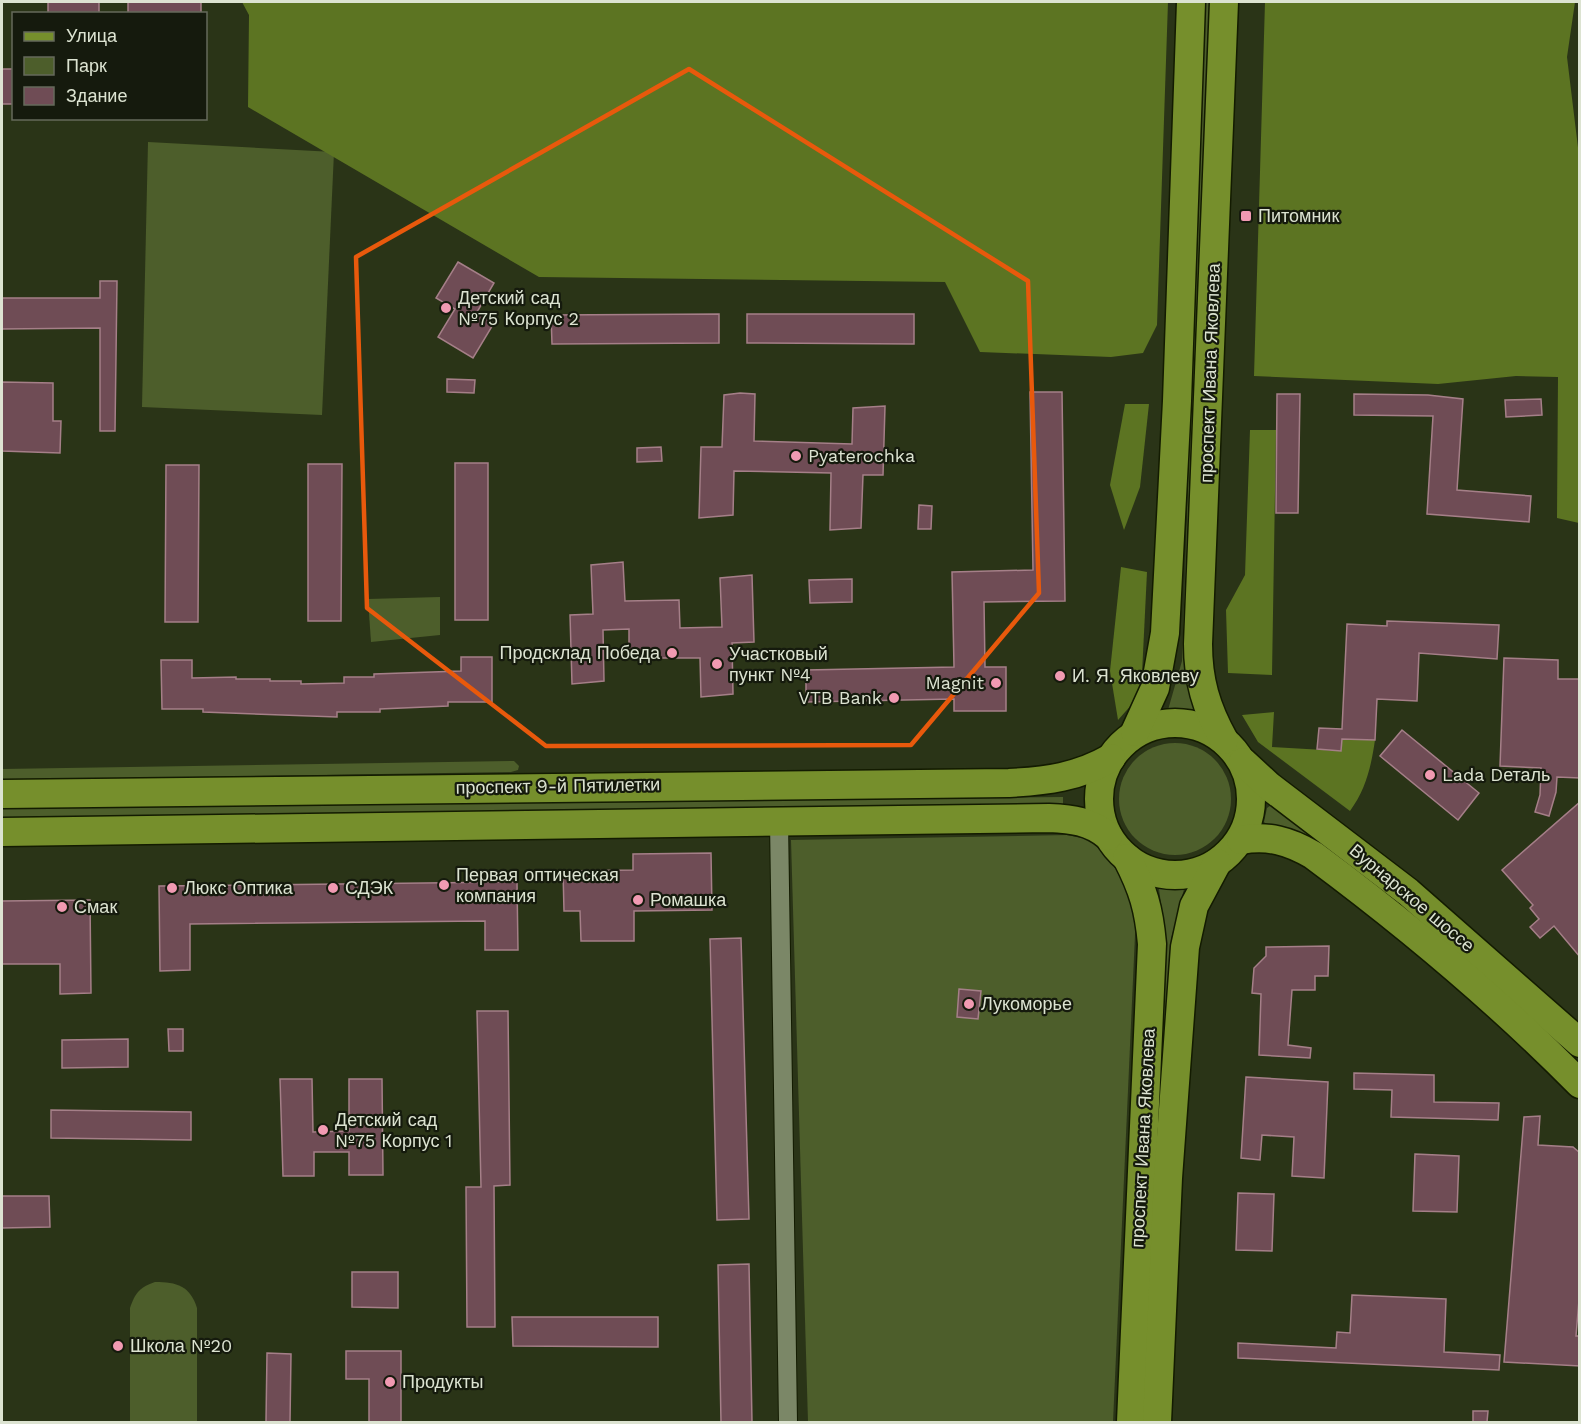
<svg xmlns="http://www.w3.org/2000/svg" width="1581" height="1424" viewBox="0 0 1581 1424" font-family="'Work Sans',sans-serif">
  <rect width="100%" height="100%" fill="#2a3417"/>
  <g fill="#4d5e2b">
    <polygon points="1205,2 1213,2 1203,711 1168,710 1182,661"/>
    <polygon points="148,142 334,152 322,415 142,407"/>
    <polygon points="440,597 440,635 371,642 368,599"/>
    <circle cx="1175" cy="799" r="56"/>
    <polygon points="514,761 519,766 518,770 511,772 2,780 2,769"/>
    <polygon points="1063,797 1063,805 2,819 2,808"/>
    <polygon points="1271,805 1353,861 1500,985 1294,831 1267,825 1264,822 1267,808"/>
    <polygon points="1067,835 1106,843 1132,870 1136,913 1113,1422 808,1422 791,840"/>
    <polygon points="1159,889 1184,889 1171,939 1149,1422 1143,1422 1166,940"/>
    <path d="M155,1282C177,1282 190,1286 197,1308V1422H130V1308C135,1293 140,1287 155,1282Z"/>
  </g>
  <g fill="#5c7422">
    <polygon points="242,2 1168,2 1157,325 1143,353 1111,357 980,352 945,282 539,277 248,107 249,15"/>
    <polygon points="1265,2 1575,2 1567,57 1580,164 1579,523 1557,518 1558,377 1516,376 1438,384 1254,376"/>
    <polygon points="1125,404 1149,404 1140,487 1124,530 1110,485"/>
    <polygon points="1250,430 1276,430 1272,675 1228,673 1226,610 1245,575"/>
    <polygon points="1121,567 1147,572 1141,694 1118,720 1110,671"/>
    <path d="M1274,712L1272,747L1341,751L1342,739L1375,740C1371,767 1366,789 1350,811L1258,742L1242,715Z"/>
  </g>
  <g fill="#6f4c55" stroke="#a57f88" stroke-width="1.5">
    <rect x="48" y="2" width="51" height="12"/>
    <rect x="128" y="2" width="73" height="12"/>
    <rect x="2" y="69" width="12" height="35"/>
    <polygon points="458,262 494,283 477,312 494,323 473,358 438,337 455,309 436,298"/>
    <polygon points="100,281 117,281 115,431 100,431 100,328 2,329 2,298 100,298"/>
    <polygon points="719,314 719,343 552,344 551,315"/>
    <polygon points="747,314 914,314 914,344 747,343"/>
    <polygon points="447,379 475,380 474,393 447,392"/>
    <polygon points="2,382 53,383 53,421 61,421 60,453 2,451"/>
    <polygon points="1030,392 1062,392 1065,601 984,602 985,667 1006,667 1006,711 954,711 954,699 806,702 806,670 954,667 952,572 1033,570"/>
    <polygon points="740,393 755,394 754,441 852,444 853,408 885,406 883,475 863,475 861,528 830,530 831,473 734,471 733,515 699,518 701,447 722,447 724,395"/>
    <polygon points="1277,394 1300,394 1298,513 1276,513"/>
    <polygon points="1354,394 1428,395 1463,399 1457,490 1531,496 1529,522 1427,514 1433,416 1354,415"/>
    <polygon points="1541,399 1542,415 1506,417 1505,400"/>
    <polygon points="661,447 662,461 637,462 637,448"/>
    <rect x="455" y="463" width="33" height="157"/>
    <polygon points="308,464 342,464 341,621 308,621"/>
    <polygon points="166,465 199,465 198,622 165,622"/>
    <polygon points="919,505 932,506 931,529 918,529"/>
    <polygon points="623,562 625,601 679,600 680,628 722,627 720,578 752,575 754,642 732,643 733,694 701,697 700,658 629,658 629,629 603,630 604,681 572,684 570,615 593,614 591,565"/>
    <polygon points="852,579 852,602 810,603 809,580"/>
    <polygon points="1387,621 1499,625 1497,659 1419,653 1417,701 1377,699 1375,740 1342,739 1341,751 1317,749 1319,728 1342,729 1347,624 1387,626"/>
    <polygon points="461,657 492,657 492,702 448,702 448,706 380,709 380,712 337,712 337,717 203,712 203,709 162,709 161,660 192,660 192,678 236,677 236,679 270,679 270,681 301,681 301,684 344,683 344,677 374,677 374,674 461,671"/>
    <polygon points="1504,658 1558,660 1558,679 1580,679 1580,778 1557,777 1556,792 1549,816 1535,812 1540,795 1541,768 1500,766"/>
    <polygon points="1402,730 1479,793 1458,820 1380,756"/>
    <polygon points="1580,802 1580,957 1554,926 1540,938 1530,927 1539,919 1530,908 1533,905 1502,870"/>
    <polygon points="711,853 712,910 634,911 634,941 581,941 580,911 564,911 563,871 633,870 633,854"/>
    <polygon points="517,882 518,950 485,950 485,921 190,924 190,970 160,971 159,886"/>
    <polygon points="90,900 91,993 60,994 60,964 2,964 2,901"/>
    <polygon points="741,938 749,1219 717,1220 710,939"/>
    <polygon points="1329,946 1328,976 1315,976 1315,990 1292,990 1288,1045 1311,1048 1310,1058 1259,1055 1261,994 1252,993 1254,968 1266,956 1266,947"/>
    <polygon points="959,989 981,991 978,1019 957,1017"/>
    <polygon points="477,1011 508,1011 510,1185 494,1186 495,1327 467,1327 466,1187 481,1187"/>
    <polygon points="168,1029 183,1029 183,1051 169,1051"/>
    <polygon points="128,1039 128,1067 62,1068 62,1040"/>
    <polygon points="1354,1073 1434,1075 1434,1102 1499,1103 1498,1120 1391,1117 1392,1090 1354,1089"/>
    <polygon points="1246,1077 1328,1082 1324,1178 1292,1176 1294,1137 1262,1135 1260,1160 1241,1158"/>
    <polygon points="280,1079 312,1079 313,1132 349,1131 349,1079 382,1079 383,1175 349,1175 349,1152 314,1152 314,1176 283,1176"/>
    <polygon points="51,1110 191,1112 191,1140 51,1138"/>
    <polygon points="1540,1116 1538,1145 1573,1147 1580,1153 1580,1288 1576,1336 1580,1336 1580,1366 1504,1362 1524,1117"/>
    <polygon points="1415,1154 1459,1156 1457,1212 1413,1211"/>
    <polygon points="1238,1193 1274,1194 1272,1251 1236,1250"/>
    <polygon points="2,1196 49,1196 50,1227 2,1228"/>
    <polygon points="749,1264 752,1422 721,1422 718,1265"/>
    <polygon points="352,1272 398,1272 398,1308 352,1307"/>
    <polygon points="1352,1295 1446,1299 1444,1352 1500,1355 1499,1370 1238,1358 1238,1343 1336,1348 1337,1332 1350,1333"/>
    <polygon points="512,1317 658,1317 658,1347 513,1346"/>
    <polygon points="346,1351 401,1351 401,1422 369,1422 369,1379 346,1379"/>
    <polygon points="267,1353 291,1354 290,1422 266,1422"/>
    <polygon points="1473,1411 1488,1411 1487,1422 1473,1422"/>
  </g>
  <g fill="none" stroke-linecap="round" stroke-linejoin="round">
    <g stroke="#131b01" stroke-width="20">
      <polyline id="street" points="779,821 788,1422"/>
    </g>
    <g stroke="#131b01" stroke-width="31">
      <g id="primary">
        <circle cx="1175" cy="799" r="76"/>
        <polyline points="1135,732 1155,688 1165,633 1177,401 1191,2"/>
        <path d="M1224,740C1206,708 1198,680 1198,644L1224,2"/>
        <polyline points="1243,762 1269,786 1408,892 1580,1043"/>
        <path d="M2,794L1009,783C1047,781 1078,777 1111,758"/>
        <path d="M2,832L1049,818C1072,819 1090,821 1108,836"/>
        <path d="M1241,840C1268,835 1289,841 1313,855C1406,924 1498,1001 1580,1084"/>
        <path d="M1127,858C1143,889 1149,909 1152,944L1131,1422"/>
        <polyline points="1157,1422 1168,1178 1185,947 1194,906 1217,863"/>
      </g>
    </g>
    <use href="#street" stroke="#7b8767" stroke-width="18"/>
    <use href="#primary" stroke="#768f2c" stroke-width="28"/>
  </g>
  <path fill="none" stroke="#e8590c" stroke-width="4.5" stroke-linejoin="round" d="M689,69L1028,281L1039,593L911,745L546,746L367,608L356,257Z"/>
  <g fill="#f19ab2" stroke="#151a0d" stroke-width="2">
    <rect x="1240" y="210" width="12" height="12" rx="3"/>
    <circle cx="446" cy="308" r="6"/>
    <circle cx="796" cy="456" r="6"/>
    <circle cx="672" cy="653" r="6"/>
    <circle cx="717" cy="664" r="6"/>
    <circle cx="1060" cy="676" r="6"/>
    <circle cx="996" cy="683" r="6"/>
    <circle cx="894" cy="698" r="6"/>
    <circle cx="1430" cy="775" r="6"/>
    <circle cx="444" cy="885" r="6"/>
    <circle cx="172" cy="888" r="6"/>
    <circle cx="333" cy="888" r="6"/>
    <circle cx="638" cy="900" r="6"/>
    <circle cx="62" cy="907" r="6"/>
    <circle cx="969" cy="1004" r="6"/>
    <circle cx="323" cy="1130" r="6"/>
    <circle cx="118" cy="1346" r="6"/>
    <circle cx="390" cy="1382" r="6"/>
  </g>
  <g text-anchor="middle" stroke-width="4.5" stroke-linejoin="round" paint-order="stroke">
    <g font-size="18" fill="#dce3d1" stroke="#151a0d" text-anchor="start">
      <text x="1258" y="222">Питомник</text>
      <text x="458" y="304">Детский сад<tspan x="458" dy="21">№75 Корпус 2</tspan></text>
      <text x="808" y="462">Pyaterochka</text>
      <text x="660" y="659" text-anchor="end">Продсклад Победа</text>
      <text x="729" y="660">Участковый<tspan x="729" dy="21">пункт №4</tspan></text>
      <text x="1072" y="682">И. Я. Яковлеву</text>
      <text x="984" y="689" text-anchor="end">Magnit</text>
      <text x="882" y="704" text-anchor="end">VTB Bank</text>
      <text x="1442" y="781">Lada Dеталь</text>
      <text x="456" y="881">Первая оптическая<tspan x="456" dy="21">компания</tspan></text>
      <text x="184" y="894">Люкс Оптика</text>
      <text x="345" y="894">СДЭК</text>
      <text x="650" y="906">Ромашка</text>
      <text x="74" y="913">Смак</text>
      <text x="981" y="1010">Лукоморье</text>
      <text x="335" y="1126">Детский сад<tspan x="335" dy="21">№75 Корпус 1</tspan></text>
      <text x="130" y="1352">Школа №20</text>
      <text x="402" y="1388">Продукты</text>
    </g>
    <g font-size="18" fill="#dce3d1" stroke="#151a0d">
      <text transform="translate(1210 373) rotate(-88)" y="6">проспект Ивана Яковлева</text>
      <text transform="translate(558 786) rotate(-1)" y="6">проспект 9-й Пятилетки</text>
      <text transform="translate(1412 898) rotate(40)" y="6">Вурнарское шоссе</text>
      <text transform="translate(1143 1138) rotate(-87)" y="6">проспект Ивана Яковлева</text>
    </g>
  </g>
  <rect width="1581" height="1424" fill="none" stroke="#dce3d1" stroke-width="6"/>
  <rect x="12" y="12" width="195" height="108" fill="#151a0d" stroke="#656a5b" stroke-width="1.5"/>
  <rect x="24" y="32" width="30" height="9" fill="#768f2c" stroke="#656a5b" stroke-width="1.5"/>
  <text x="66" y="42" font-size="18" fill="#dce3d1">Улица</text>
  <rect x="24" y="57" width="30" height="18" fill="#4d5e2b" stroke="#656a5b" stroke-width="1.5"/>
  <text x="66" y="72" font-size="18" fill="#dce3d1">Парк</text>
  <rect x="24" y="87" width="30" height="18" fill="#6f4c55" stroke="#656a5b" stroke-width="1.5"/>
  <text x="66" y="102" font-size="18" fill="#dce3d1">Здание</text>
</svg>
